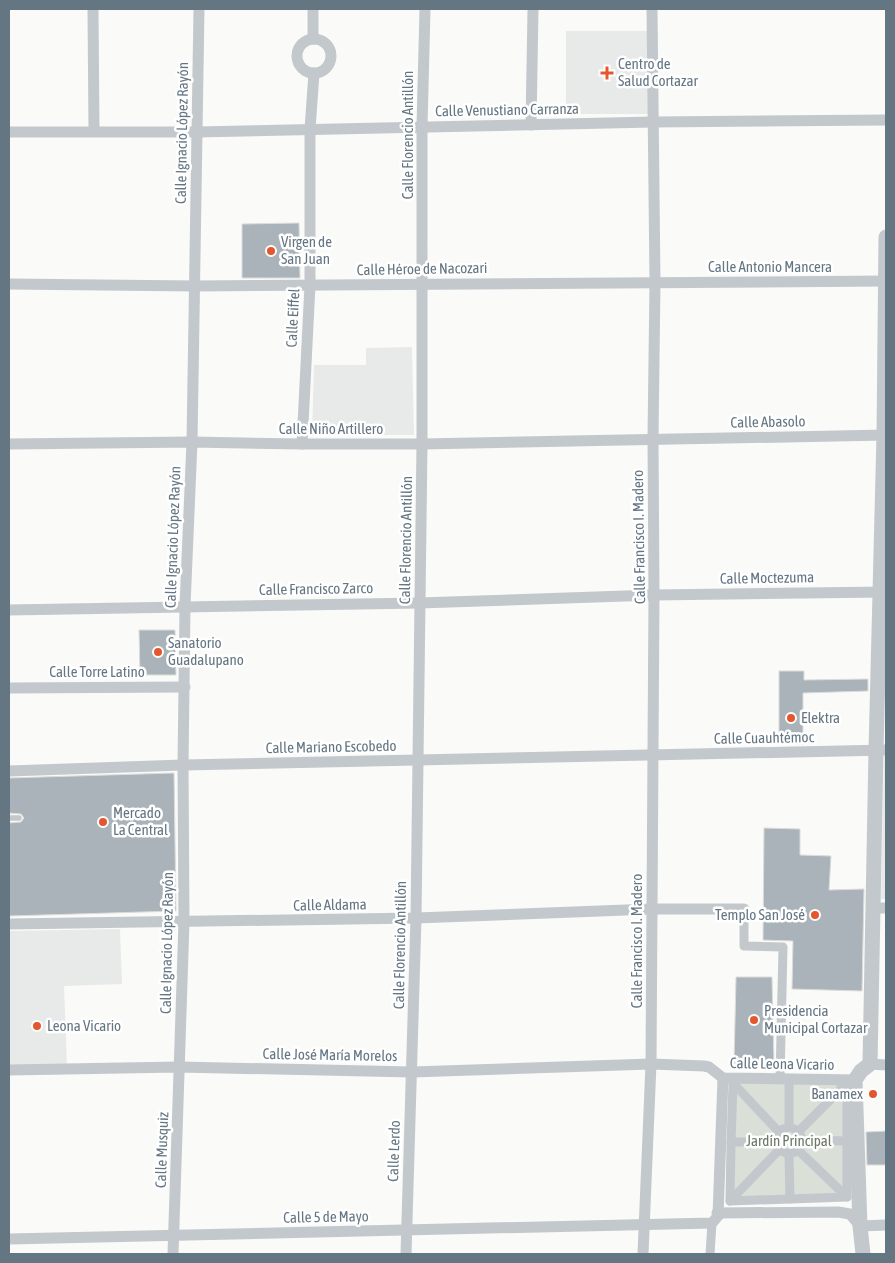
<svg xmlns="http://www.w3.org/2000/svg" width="895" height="1263" viewBox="0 0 895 1263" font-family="'Asap Condensed',sans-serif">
  <rect width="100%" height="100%" fill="#fafaf8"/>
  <g fill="#e8e9e9">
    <rect x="566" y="31" width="83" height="83"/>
    <polygon points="412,347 414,435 312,435 314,365 366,365 366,348"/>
    <polygon points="884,756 886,756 886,899 881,899"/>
    <polygon points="120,929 122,984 64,986 67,1066 9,1066 9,931"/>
  </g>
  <polygon fill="#dadfd7" points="733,1083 847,1083 847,1197 730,1201"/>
  <g fill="#aab3b9" stroke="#dcdcda">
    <polygon points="299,223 300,278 242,278 242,224"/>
    <polygon points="139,630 175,630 176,675 140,675"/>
    <polygon points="779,671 804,671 804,680 868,679 868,691 803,693 803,744 779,744"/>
    <polygon points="174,773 176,911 9,916 9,823 21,822 24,818 21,814 9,813 9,778"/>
    <polygon points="764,828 800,829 800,855 831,856 829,890 864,889 862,991 792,989 793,941 763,940"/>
    <polygon points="736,977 772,977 774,1064 734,1064"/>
    <polygon points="886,1131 886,1165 867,1165 866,1132"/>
  </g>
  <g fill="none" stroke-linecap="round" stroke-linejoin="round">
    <polyline stroke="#c3c8cc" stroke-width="5.5" points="9,818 19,818"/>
    <g stroke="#c3c8cc" stroke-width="9">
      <polyline points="744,909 744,946 783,947 780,1079"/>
      <polyline points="778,1131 776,1142 731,1142 733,1083 778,1131 789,1127 789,1083"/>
      <polyline points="799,1131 847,1083"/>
      <polyline points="802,1140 847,1141"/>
      <polyline points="731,1142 730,1201 847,1197 847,1083 840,1083"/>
      <polyline points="777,1144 779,1150 789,1154 799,1151 802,1140 799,1131 794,1129"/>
      <polyline points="799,1151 847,1197"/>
      <polyline points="789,1154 790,1199"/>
      <polyline points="730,1201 779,1150"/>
      <polyline points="710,1254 712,1223"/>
    </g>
    <g stroke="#c3c8cc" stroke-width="11">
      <polyline points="93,9 94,131"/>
      <polyline points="313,39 313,9"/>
      <circle cx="314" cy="56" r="17"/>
      <polyline points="531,125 533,9"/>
      <polyline points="9,132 197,132 653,122 886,120"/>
      <polyline points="9,284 195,286 886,281"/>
      <polyline points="9,444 192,442 302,444 422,444 886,435"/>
      <polyline points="302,444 310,285 310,129 314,73"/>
      <polyline points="9,610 419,603 654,595 886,592"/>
      <polyline points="9,688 185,687"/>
      <polyline points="9,771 183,765 886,750"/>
      <polyline points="873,908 886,908"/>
      <polyline points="9,924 416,918 652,909 744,909"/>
      <polyline points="870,1064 886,1065"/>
      <polyline points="9,1070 179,1067 412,1072 651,1064 704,1066 709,1067 723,1078 855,1080"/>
      <polyline points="717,1213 838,1212 850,1214 860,1226 886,1225"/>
      <polyline points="9,1239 712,1223 718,1216 723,1078"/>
      <polyline points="173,1254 184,922 183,765 185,606 192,442 199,9"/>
      <polyline points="406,1254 416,918 422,444 422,127 425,9"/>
      <polyline points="643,1254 651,1064 654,595 653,438 655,282 652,9"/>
    </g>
    <polyline stroke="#c3c8cc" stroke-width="15" points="863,1254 860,1226 855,1080 861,1071 870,1064 876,751 884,435 886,237"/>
  </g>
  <g fill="#e4572e" stroke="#fff" stroke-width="2">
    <path d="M604.5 65.5h5v5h5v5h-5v5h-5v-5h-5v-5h5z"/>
    <circle cx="271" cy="251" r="5"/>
    <circle cx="158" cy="652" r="5"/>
    <circle cx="791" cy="718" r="5"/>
    <circle cx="103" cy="822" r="5"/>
    <circle cx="815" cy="915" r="5"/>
    <circle cx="754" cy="1020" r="5"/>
    <circle cx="37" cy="1026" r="5"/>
    <circle cx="873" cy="1094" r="5"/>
  </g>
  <g text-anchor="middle" stroke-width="5" stroke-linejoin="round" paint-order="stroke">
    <g font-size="15" fill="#657683" stroke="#fff" text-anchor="start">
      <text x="618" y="69">Centro de<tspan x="618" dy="17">Salud Cortazar</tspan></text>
      <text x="281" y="247">Virgen de<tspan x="281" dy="17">San Juan</tspan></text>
      <text x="168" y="648">Sanatorio<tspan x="168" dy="17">Guadalupano</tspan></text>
      <text x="801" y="723">Elektra</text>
      <text x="113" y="818">Mercado<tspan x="113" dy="17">La Central</tspan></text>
      <text x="805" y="920" text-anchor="end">Templo San José</text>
      <text x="764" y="1016">Presidencia<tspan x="764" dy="17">Municipal Cortazar</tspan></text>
      <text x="47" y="1031">Leona Vicario</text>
      <text x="863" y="1099" text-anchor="end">Banamex</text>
    </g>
    <g font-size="15" fill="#657683" stroke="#fff">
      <text transform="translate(507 110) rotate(-1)" y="5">Calle Venustiano Carranza</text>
      <text transform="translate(182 133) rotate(-89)" y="5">Calle Ignacio López Rayón</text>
      <text transform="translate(408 135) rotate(-90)" y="5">Calle Florencio Antillón</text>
      <text x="770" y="272">Calle Antonio Mancera</text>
      <text transform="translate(422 269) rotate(-1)" y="5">Calle Héroe de Nacozari</text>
      <text transform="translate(293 318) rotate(-87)" y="5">Calle Eiffel</text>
      <text transform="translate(768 422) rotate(-1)" y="5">Calle Abasolo</text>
      <text x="331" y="434">Calle Niño Artillero</text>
      <text transform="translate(173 537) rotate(-88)" y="5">Calle Ignacio López Rayón</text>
      <text transform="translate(639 537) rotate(-91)" y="5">Calle Francisco I. Madero</text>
      <text transform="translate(406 540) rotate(-89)" y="5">Calle Florencio Antillón</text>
      <text transform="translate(767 578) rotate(-1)" y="5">Calle Moctezuma</text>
      <text transform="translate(316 589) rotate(-1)" y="5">Calle Francisco Zarco</text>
      <text x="97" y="677">Calle Torre Latino</text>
      <text transform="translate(764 738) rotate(-1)" y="5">Calle Cuauhtémoc</text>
      <text transform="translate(331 747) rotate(-1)" y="5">Calle Mariano Escobedo</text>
      <text transform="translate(330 905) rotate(-1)" y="5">Calle Aldama</text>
      <text transform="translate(637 941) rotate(-90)" y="5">Calle Francisco I. Madero</text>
      <text transform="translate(167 943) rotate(-89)" y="5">Calle Ignacio López Rayón</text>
      <text transform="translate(400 945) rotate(-89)" y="5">Calle Florencio Antillón</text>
      <text transform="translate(330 1055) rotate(1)" y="5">Calle José María Morelos</text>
      <text transform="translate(782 1064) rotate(1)" y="5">Calle Leona Vicario</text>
      <text transform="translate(162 1150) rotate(-88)" y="5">Calle Musquiz</text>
      <text transform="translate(394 1151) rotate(-88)" y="5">Calle Lerdo</text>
      <text transform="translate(326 1217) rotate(-1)" y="5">Calle 5 de Mayo</text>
    </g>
    <g font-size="15" fill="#687a64" stroke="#fff">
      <text x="789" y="1146">Jardín Principal</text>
    </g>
  </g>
  <rect width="895" height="1263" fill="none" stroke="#657683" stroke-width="20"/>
</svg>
